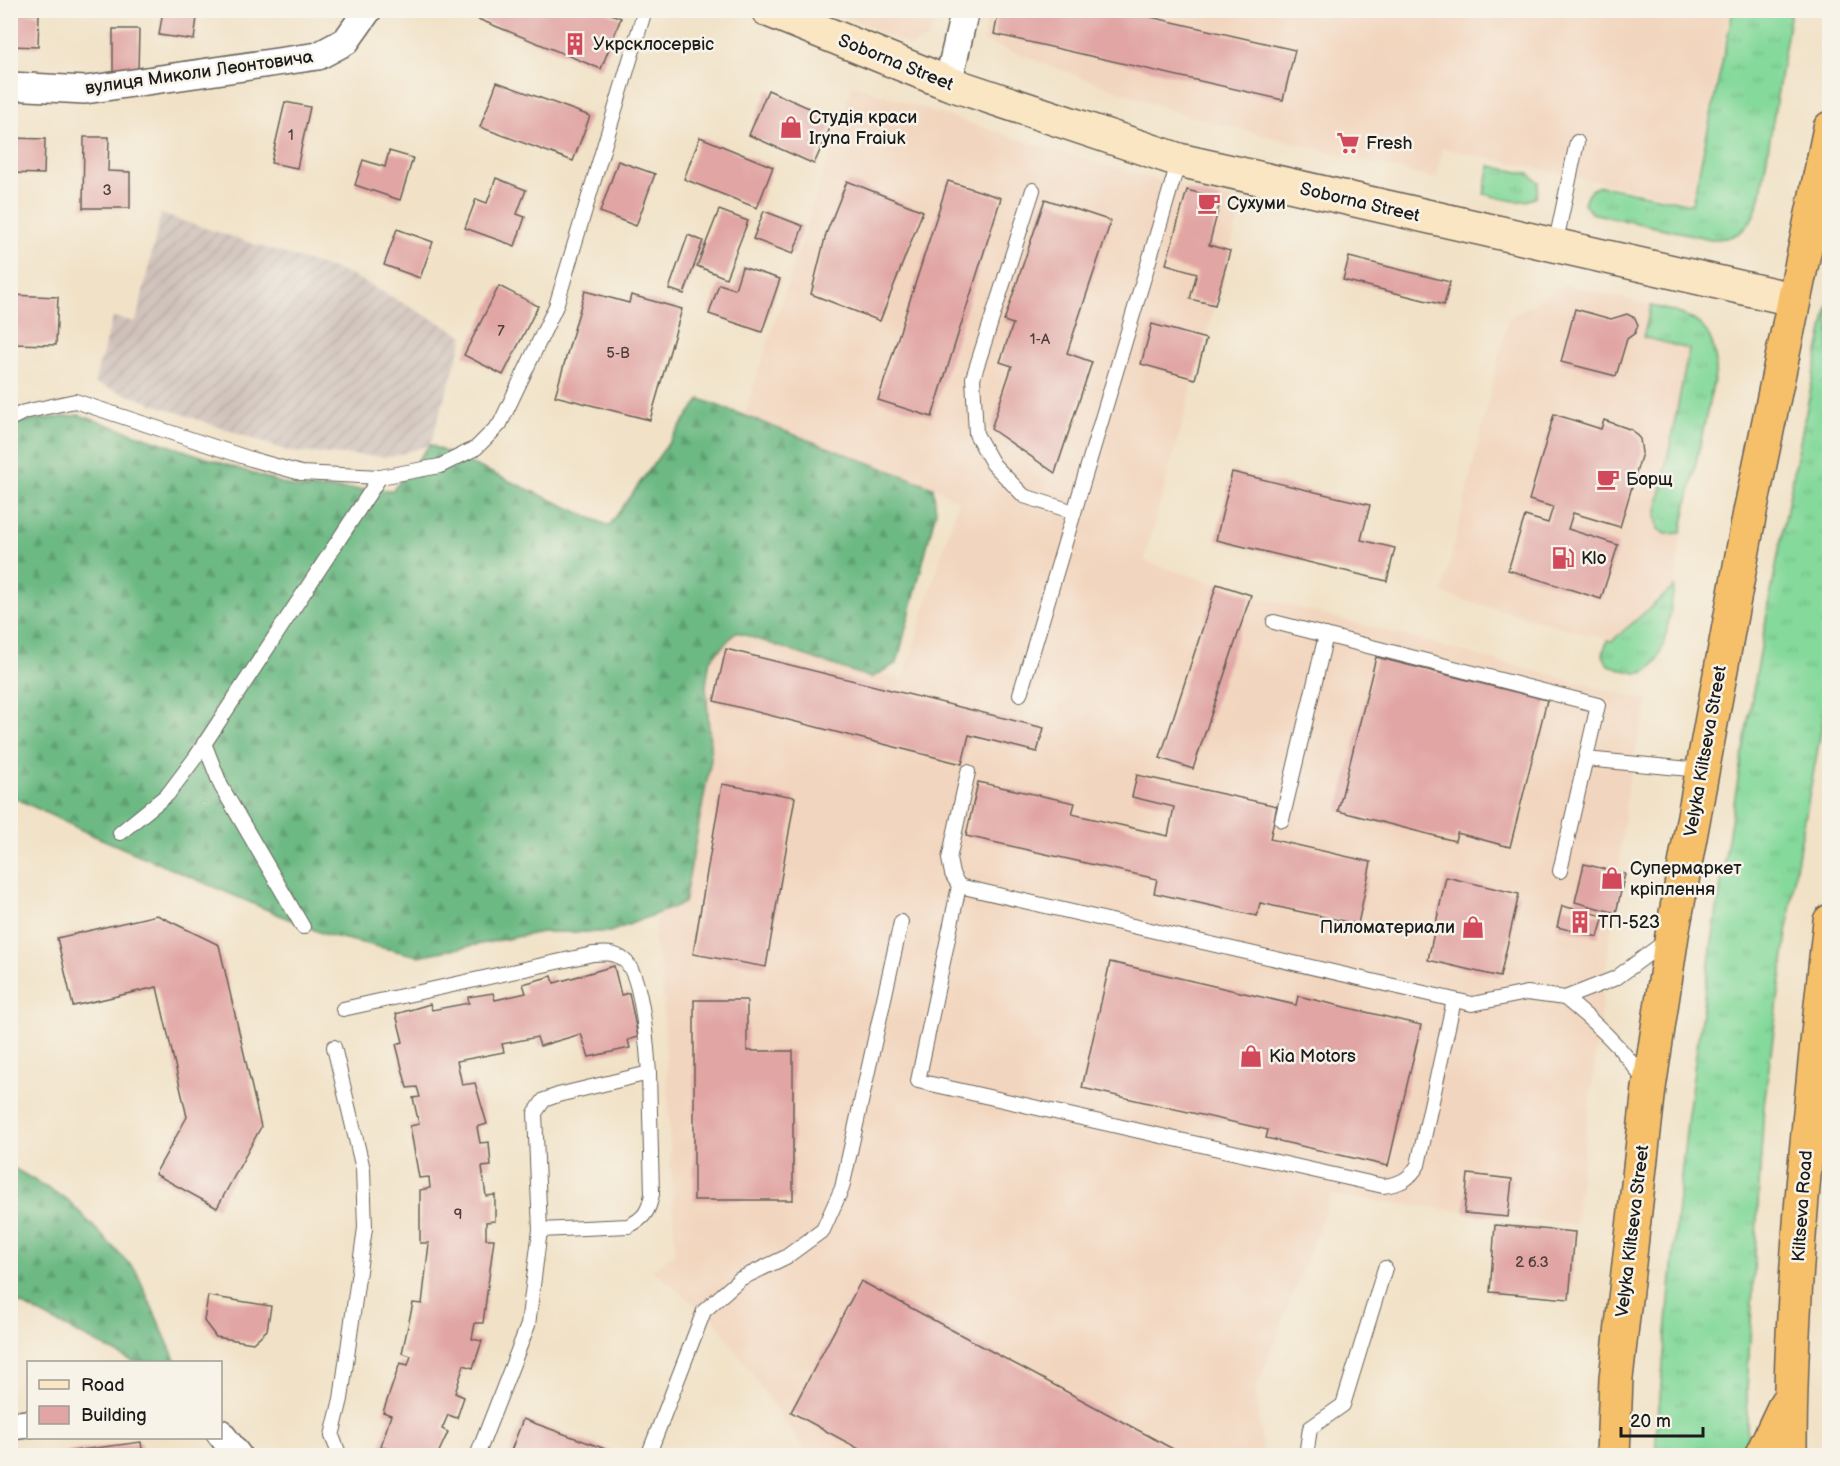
<svg xmlns="http://www.w3.org/2000/svg" width="1840" height="1466" viewBox="0 0 1840 1466" font-family="'Balsamiq Sans',sans-serif">
  <defs>
    <pattern id="industrial-furrows" width="10" height="10" patternUnits="userSpaceOnUse" patternTransform="scale(1.5)"><rect width="10" height="10" fill="#cfc1ba"/><path d="M-1 1l2-2M0 10L10 0M9 11l2-2" fill="none" stroke="#b1a59f"/></pattern>
    <pattern id="grass-tufts" width="24" height="20" patternUnits="userSpaceOnUse" patternTransform="scale(1.5)"><rect width="24" height="20" fill="#85d99b"/><path d="M3 7l-1-3M5 7V3M7 7l1-3M15 17l-1-3M17 17v-4M19 17l1-3" fill="none" stroke="#72ba85"/></pattern>
    <pattern id="forest-firs" width="22" height="20" patternUnits="userSpaceOnUse" patternTransform="scale(1.5)"><rect width="22" height="20" fill="#6cb983"/><path d="M5 1l3.5 6h-7zM16 11l3.5 6h-7z" fill="#5d9e71"/></pattern>
  </defs>
  <rect width="100%" height="100%" fill="#f7f3e8"/>
  <filter id="ink" filterUnits="userSpaceOnUse"><feTurbulence type="fractalNoise" baseFrequency=".0167" numOctaves="2"/><feDisplacementMap in="SourceGraphic" scale="12" xChannelSelector="R" yChannelSelector="G"/><feConvolveMatrix kernelMatrix="1 2 1 2 8 2 1 2 1" color-interpolation-filters="sRGB"/></filter>
  <filter id="wash" filterUnits="userSpaceOnUse"><feTurbulence type="fractalNoise" baseFrequency=".008" numOctaves="4" result="noise"/><feDisplacementMap in="SourceGraphic" scale="24" xChannelSelector="R" yChannelSelector="G"/><feGaussianBlur stdDeviation="1.35" result="paint"/><feColorMatrix in="noise" values="0 0 0 0 0 0 0 0 0 0 0 0 0 0 0 0 0 1.4 0 .05"/><feComposite in="paint" operator="in"/></filter>
  <g filter="url(#wash)">
    <rect width="100%" height="100%" fill="#f1e2c7"/>
    <g fill="#f2d5be">
      <polygon points="988,10 1730,11 1690,201 1442,148 1436,179 1181,114 983,41"/>
      <polygon points="835,11 939,11 936,24 926,40 910,46"/>
      <polygon points="853,85 1058,152 1243,203 1144,561 1251,595 1648,701 1629,780 1575,1225 1331,1195 1256,1389 1263,1456 808,1455 715,1321 652,1270 675,1253 662,970 653,941 719,631 903,680 958,501 933,487 744,415"/>
      <polygon points="1564,285 1671,310 1697,321 1712,338 1716,352 1716,370 1681,533 1674,587 1612,641 1442,594 1508,319"/>
    </g>
    <polygon fill="url(#industrial-furrows)" points="161,214 351,275 464,336 430,445 391,457 290,452 94,383 113,317 136,322"/>
    <g fill="url(#grass-tufts)" stroke="#507a5c" stroke-width="1.5">
      <path d="M1733,11H1791L1761,193C1754,222 1744,240 1711,239L1591,213L1584,203C1587,193 1590,188 1601,186L1692,204Z"/>
      <path d="M1490,166L1529,174L1539,182L1536,197C1520,206 1502,198 1484,194Z"/>
      <path d="M1829,301V688L1795,873L1764,1105L1747,1388V1449L1745,1455L1658,1456L1656,1437C1667,1330 1675,1222 1688,1115C1723,842 1772,571 1829,301Z"/>
      <path d="M1651,306C1692,315 1716,323 1716,370L1681,533L1666,534L1658,529L1656,516L1689,349L1643,337Z"/>
      <path d="M1674,587C1670,609 1666,671 1640,673C1631,674 1617,667 1608,665L1603,655L1607,640L1612,641Z"/>
    </g>
    <g fill="url(#forest-firs)" stroke="#446a50" stroke-width="1.5">
      <polygon points="700,399 933,487 936,511 897,663 871,678 736,632 710,660 706,686 711,759 684,903 610,932 542,932 418,956 324,934 90,834 11,796 10,423 79,415 296,488 393,490 430,445 609,526"/>
      <polygon points="10,1166 68,1200 136,1271 176,1362 134,1362 11,1299"/>
    </g>
    <g id="blocks">
      <g fill="#e1a6a4">
        <polygon points="163,10 198,10 194,40 159,35"/>
        <polygon points="456,10 601,10 621,18 601,69"/>
        <polygon points="999,10 1120,10 1295,50 1283,100 994,34"/>
        <polygon points="10,13 39,14 38,47 10,46"/>
        <polygon points="113,29 139,29 138,73 113,72"/>
        <polygon points="497,82 590,116 573,161 480,127"/>
        <polygon points="768,90 834,119 814,164 749,135"/>
        <polygon points="285,102 310,107 297,168 271,163"/>
        <polygon points="84,137 109,137 108,171 130,172 130,208 83,208"/>
        <polygon points="700,137 773,167 757,208 684,179"/>
        <polygon points="10,138 45,139 44,174 10,173"/>
        <polygon points="389,151 413,158 400,200 355,185 363,160 385,167"/>
        <polygon points="618,161 655,174 636,226 600,212"/>
        <polygon points="496,178 526,190 517,214 525,217 515,246 465,228 476,199 487,203"/>
        <polygon points="847,181 923,211 880,321 811,294 826,234"/>
        <polygon points="948,181 1001,198 932,417 878,400"/>
        <polygon points="1187,190 1221,199 1209,245 1230,251 1215,305 1190,299 1197,273 1166,264"/>
        <polygon points="1045,199 1111,221 1067,353 1092,362 1055,473 991,429 1012,366 1000,362 1013,324 1004,321"/>
        <polygon points="719,210 748,221 726,278 697,266"/>
        <polygon points="764,211 803,226 793,254 753,239"/>
        <polygon points="397,229 433,242 420,278 384,265"/>
        <polygon points="688,235 703,241 684,294 669,289"/>
        <polygon points="1349,257 1450,282 1444,305 1343,280"/>
        <polygon points="742,267 780,279 762,332 709,314 719,284 735,289"/>
        <polygon points="499,286 538,306 503,375 464,355"/>
        <polygon points="585,291 629,303 631,295 682,309 650,420 555,396"/>
        <polygon points="10,295 58,297 56,345 10,344"/>
        <polygon points="1575,309 1611,319 1627,314 1635,318 1638,325 1635,333 1627,339 1616,376 1561,362"/>
        <polygon points="1152,324 1206,339 1195,379 1141,364"/>
        <polygon points="1554,414 1601,429 1604,420 1632,430 1640,439 1642,453 1620,527 1573,513 1568,529 1618,545 1601,599 1508,570 1525,516 1548,523 1553,507 1529,500"/>
        <polygon points="1232,472 1370,505 1361,540 1395,548 1387,581 1216,540"/>
        <polygon points="1217,584 1251,595 1193,769 1160,758"/>
        <polygon points="726,649 1044,728 1037,752 969,735 962,764 714,701"/>
        <polygon points="1376,657 1547,700 1510,847 1457,833 1455,841 1338,811"/>
        <polygon points="1137,775 1277,806 1270,839 1371,862 1358,924 1260,903 1257,916 1154,893 1157,879 966,836 978,782 1075,803 1072,814 1168,836 1174,807 1132,797"/>
        <polygon points="722,784 795,797 766,967 693,954"/>
        <polygon points="1584,864 1625,874 1616,913 1575,902"/>
        <polygon points="1446,877 1519,894 1500,977 1428,960"/>
        <polygon points="1562,906 1604,916 1598,937 1557,927"/>
        <polygon points="157,915 219,945 261,1127 217,1208 155,1174 187,1117 157,987 73,1006 57,938"/>
        <polygon points="1110,962 1296,1005 1298,996 1421,1025 1388,1166 1266,1138 1268,1130 1082,1088"/>
        <polygon points="614,966 621,995 629,993 638,1037 628,1040 630,1048 589,1057 581,1034 540,1046 537,1037 502,1044 504,1052 457,1061 462,1085 475,1083 487,1124 477,1127 480,1143 489,1142 491,1166 482,1167 486,1196 495,1195 495,1221 486,1222 486,1239 494,1239 483,1323 475,1323 472,1339 482,1341 473,1368 464,1365 455,1393 464,1397 457,1418 448,1415 442,1429 448,1432 437,1456 402,1456 381,1446 391,1415 383,1412 400,1363 408,1365 411,1356 402,1353 413,1303 422,1304 429,1243 420,1243 420,1190 430,1188 429,1177 419,1178 410,1126 419,1124 413,1098 420,1097 417,1087 407,1088 396,1044 403,1042 396,1014 430,1004 432,1010 469,1003 468,997 493,993 495,1000 526,993 523,984 552,976 554,983"/>
        <polygon points="694,1000 747,1000 747,1051 793,1051 793,1200 694,1200"/>
        <polygon points="1468,1174 1512,1179 1508,1217 1464,1213"/>
        <polygon points="1495,1225 1575,1232 1569,1299 1490,1292"/>
        <polygon points="861,1281 1186,1456 872,1456 791,1412"/>
        <polygon points="208,1296 271,1306 267,1330 253,1343 216,1337 204,1321"/>
        <polygon points="523,1419 622,1455 622,1456 509,1456"/>
        <polygon points="141,1442 143,1456 50,1456 50,1454"/>
      </g>
    </g>
  </g>
  <g filter="url(#ink)">
    <use href="#blocks" fill-opacity="0" stroke="#676158" stroke-width="1.5"/>
    <g fill="none" stroke-linecap="round" stroke-linejoin="round">
      <g stroke="#676158" stroke-width="16">
        <g id="service">
          <polyline points="1033,190 973,378 976,434 993,464 1024,496 1074,512"/>
          <polyline points="1555,246 1577,142"/>
          <polyline points="10,419 24,412 75,401 251,459 301,473 380,477 440,466 476,448 500,424 556,306 645,10"/>
          <polyline points="1274,622 1598,705 1560,871"/>
          <polyline points="1020,694 1179,160"/>
          <polyline points="204,743 221,786 303,927"/>
          <polyline points="1586,759 1700,770"/>
          <path d="M968,772L949,859L952,874L959,886L918,1081L1383,1186C1400,1184 1409,1180 1418,1165L1454,1000"/>
          <polyline points="1282,820 1326,635"/>
          <polyline points="120,833 168,794 195,758 380,477"/>
          <polyline points="959,886 1472,1004 1527,993 1565,998"/>
          <path d="M343,1009L593,954C604,953 614,952 624,960C643,975 647,1049 649,1073"/>
          <polyline points="334,1047 363,1169 365,1228 341,1399 332,1436 340,1456"/>
          <path d="M1644,1081C1623,1047 1595,1023 1565,998L1616,978L1666,941"/>
          <path d="M477,1456L528,1325L540,1230L535,1113L544,1100L558,1095L649,1073L652,1194C649,1211 644,1219 628,1226L540,1230"/>
          <polyline points="648,1456 704,1311 740,1279 786,1257 823,1230 842,1188 901,922"/>
          <polyline points="1306,1456 1310,1428 1343,1405 1385,1268"/>
        </g>
      </g>
      <g stroke="#676158" stroke-width="30">
        <g id="minor">
          <polyline points="948,83 965,10"/>
          <polyline points="10,86 85,90 318,56 346,41 368,10"/>
          <polyline points="10,1426 28,1424"/>
          <polyline points="220,1433 238,1456"/>
        </g>
      </g>
      <g stroke="#676158" stroke-width="36">
        <polyline id="secondary" points="768,10 948,83 1179,160 1792,299"/>
      </g>
      <g stroke="#676158" stroke-width="36">
        <g id="trunk">
          <polyline points="1613,1456 1616,1378 1649,1088 1672,935 1750,512 1830,128"/>
          <polyline points="1761,1456 1786,1403"/>
          <path d="M1790,1456C1790,1277 1811,1099 1830,921"/>
        </g>
      </g>
      <use href="#service" stroke="#fff" stroke-width="14"/>
      <use href="#minor" stroke="#fff" stroke-width="27"/>
      <use href="#secondary" stroke="#fbe6c4" stroke-width="33"/>
      <use href="#trunk" stroke="#f6c06b" stroke-width="33"/>
    </g>
  </g>
  <defs>
    <g id="building-bare" transform="scale(1.8)"><path d="M-4-6H4V6H1V3H-1V6H-4ZM-2.5-4.3h1.7v1.8h-1.7ZM.8-4.3h1.7v1.8H.8ZM-2.5-1h1.7V.8h-1.7ZM.8-1h1.7V.8H.8Z" fill="#d1495b" stroke="#f7f3e8" stroke-width="2.5" paint-order="stroke"/></g>
    <g id="shop-bare" transform="scale(1.8)"><path d="M-5-2.5h2.3a2.7 3.5 0 0 1 5.4 0H5L5.5 6h-11ZM-1.5-2.5h3a1.5 2.3 0 0 0-3 0Z" fill="#d1495b" stroke="#f7f3e8" stroke-width="2.5" paint-order="stroke"/></g>
    <g id="supermarket-bare" transform="scale(1.8)"><path d="M-6-5.5h2.5l.6 2H6L4.5 2H-2.5L-4.4-4H-6ZM-1.5 3.2a1.3 1.3 0 1 0 .1 0ZM3 3.2a1.3 1.3 0 1 0 .1 0Z" fill="#d1495b" stroke="#f7f3e8" stroke-width="2.5" paint-order="stroke"/></g>
    <g id="cafe-bare" transform="scale(1.8)"><path d="M-5.5-4.5H6V0H3Q3 3.5 0 3.5H-2.5Q-5.5 3.5-5.5 0ZM3-3.2v2h1.7v-2ZM-6 4.5H4V6H-6Z" fill="#d1495b" stroke="#f7f3e8" stroke-width="2.5" paint-order="stroke"/></g>
    <g id="fuel-bare" transform="scale(1.8)"><path d="M-5.5-6h7V0h2V4h1.3V-2.5L3-4.5l.8-.8L6-3V5H2.5V1h-1V6h-7ZM-4.2-4.7v3.2H.2V-4.7Z" fill="#d1495b" stroke="#f7f3e8" stroke-width="2.5" paint-order="stroke"/></g>
  </defs>
  <g fill-rule="evenodd">
    <use href="#building-bare" x="575" y="44"/>
    <use href="#shop-bare" x="791" y="127"/>
    <use href="#supermarket-bare" x="1348" y="143"/>
    <use href="#cafe-bare" x="1209" y="203"/>
    <use href="#cafe-bare" x="1608" y="479"/>
    <use href="#fuel-bare" x="1563" y="558"/>
    <use href="#shop-bare" x="1612" y="878"/>
    <use href="#building-bare" x="1580" y="922"/>
    <use href="#shop-bare" x="1473" y="927"/>
    <use href="#shop-bare" x="1251" y="1056"/>
  </g>
  <g text-anchor="middle" stroke-width="5" stroke-linejoin="round" paint-order="stroke">
    <g font-size="15" fill="#4d3e3e">
      <text x="291" y="140">1</text>
      <text x="107" y="195">3</text>
      <text x="501" y="336">7</text>
      <text x="1040" y="344">1-А</text>
      <text x="618" y="358">5-В</text>
      <text x="458" y="1219">9</text>
      <text x="1532" y="1267">2 б.3</text>
    </g>
    <g font-size="18" fill="#1c1c1c" stroke="#f7f3e8" text-anchor="start">
      <text x="593" y="50">Укрсклосервіс</text>
      <text x="809" y="123">Студія краси<tspan x="809" dy="21">Iryna Fraiuk</tspan></text>
      <text x="1366" y="149">Fresh</text>
      <text x="1227" y="209">Сухуми</text>
      <text x="1626" y="485">Борщ</text>
      <text x="1581" y="564">Klo</text>
      <text x="1630" y="874">Супермаркет<tspan x="1630" dy="21">кріплення</tspan></text>
      <text x="1598" y="928">ТП-523</text>
      <text x="1455" y="933" text-anchor="end">Пиломатериали</text>
      <text x="1269" y="1062">Kia Motors</text>
    </g>
    <g font-size="18" fill="#1c1c1c" stroke="#f7f3e8">
      <text transform="translate(896 62) rotate(22)" y="6">Soborna Street</text>
      <text transform="translate(199 72) rotate(-8)" y="6">вулиця Миколи Леонтовича</text>
      <text transform="translate(1360 202) rotate(13)" y="6">Soborna Street</text>
      <text transform="translate(1705 751) rotate(-80)" y="6">Velyka Kiltseva Street</text>
      <text transform="translate(1802 1206) rotate(-86)" y="6">Kiltseva Road</text>
      <text transform="translate(1632 1231) rotate(-83)" y="6">Velyka Kiltseva Street</text>
    </g>
  </g>
  <rect width="1840" height="1466" fill="none" stroke="#f7f3e8" stroke-width="36"/>
  <rect x="27" y="1361" width="195" height="78" fill="#f7f3e8" stroke="#9f9d96" stroke-width="1.5"/>
  <rect x="39" y="1380" width="30" height="9" fill="#fbe6c4" stroke="#9f9d96" stroke-width="1.5"/>
  <text x="81" y="1391" font-size="18" fill="#1c1c1c">Road</text>
  <rect x="39" y="1406" width="30" height="18" fill="#e1a6a4" stroke="#9f9d96" stroke-width="1.5"/>
  <text x="81" y="1421" font-size="18" fill="#1c1c1c">Building</text>
  <path d="M1621 1427v9h82v-9" fill="none" stroke="#1c1c1c" stroke-width="3"/>
  <text x="1630" y="1427" font-size="18" fill="#1c1c1c" stroke="#f7f3e8" stroke-width="4.5" paint-order="stroke">20 m</text>
</svg>
